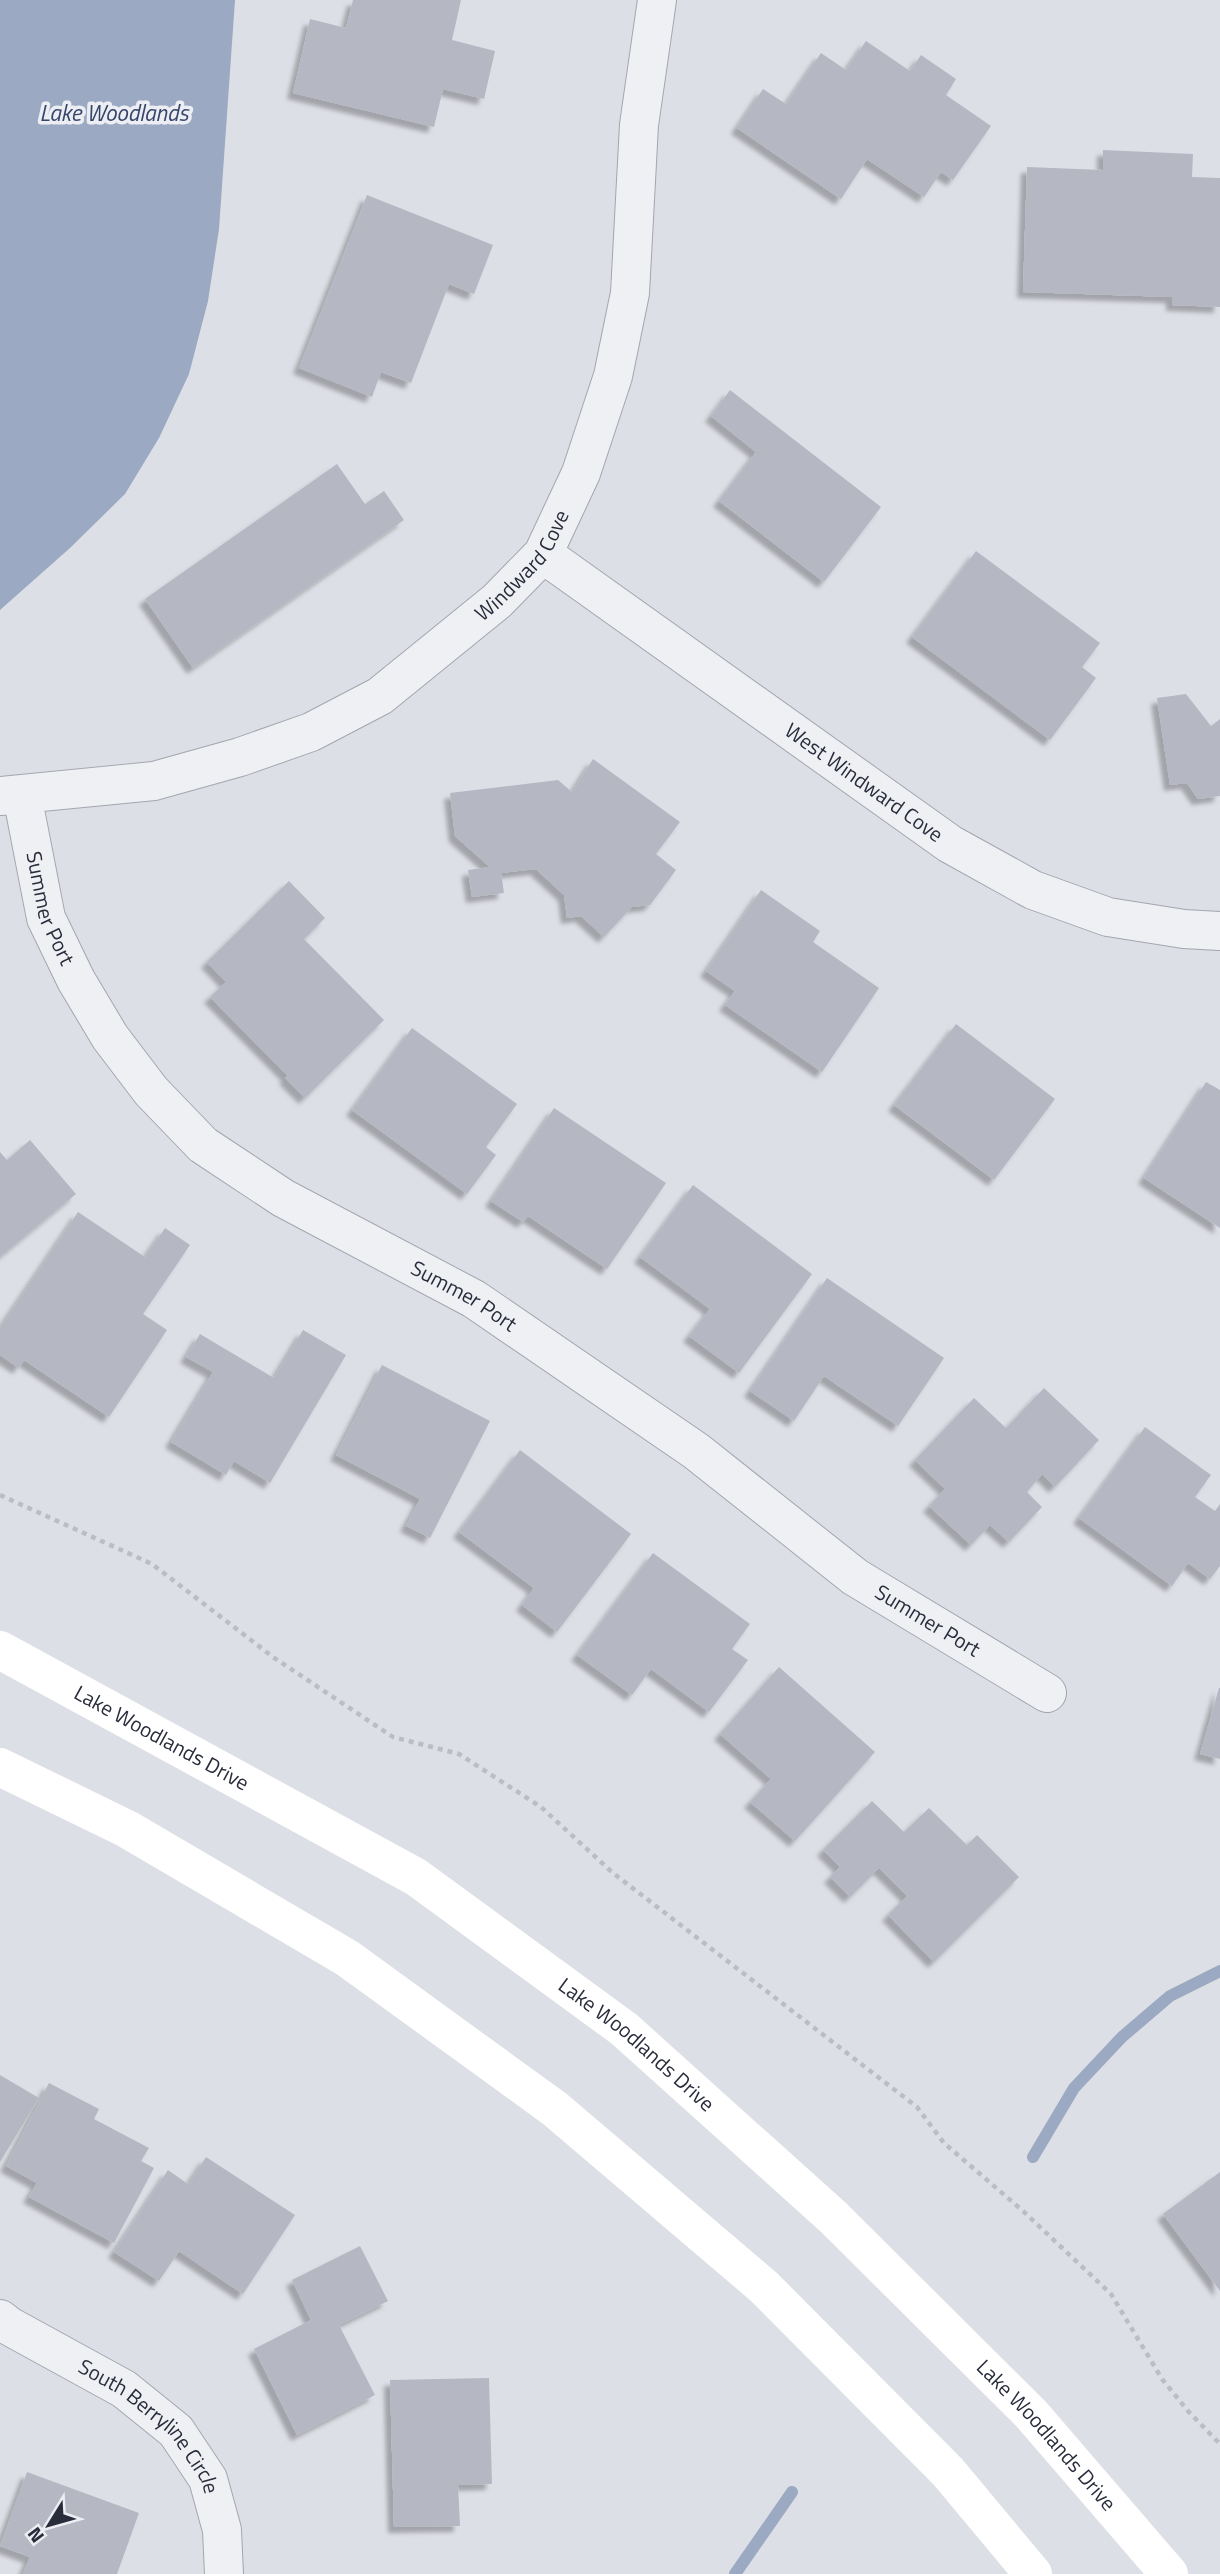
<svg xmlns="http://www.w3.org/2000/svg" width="1220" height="2574" viewBox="0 0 1220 2574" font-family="'Titillium Web',sans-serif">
  <defs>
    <filter id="shadow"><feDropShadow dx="-6" dy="6" stdDeviation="2" flood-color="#0004"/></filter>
  </defs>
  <rect width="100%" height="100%" fill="#dddfe6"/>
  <polygon fill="#9ba9c3" points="0,0 235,0 219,229 208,301 189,374 159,438 125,494 70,548 0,610"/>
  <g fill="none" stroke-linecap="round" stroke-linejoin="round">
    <g stroke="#9ba9c3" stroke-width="12">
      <polyline points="1033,2157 1074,2088 1122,2037 1170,1996 1220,1971"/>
      <polyline points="735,2574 792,2492"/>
    </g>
  </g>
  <g fill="#b5b8c2" filter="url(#shadow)">
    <polygon points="353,0 461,0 452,40 495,51 484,99 443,89 434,127 293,93 310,19 346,28"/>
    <polygon points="866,41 910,71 921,55 956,79 946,95 991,126 953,180 941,172 924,197 867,159 841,199 737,128 763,89 786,104 821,53 846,70"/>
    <polygon points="1103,150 1193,154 1192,177 1220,178 1220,307 1172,305 1172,297 1023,292 1027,167 1103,170"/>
    <polygon points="367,195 493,245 474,294 449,284 411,383 381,372 372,397 299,368"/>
    <polygon points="730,390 881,507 824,582 719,501 756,452 711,416"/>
    <polygon points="337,464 365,504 384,491 404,520 193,668 145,599"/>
    <polygon points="976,551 1100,643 1082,667 1096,678 1050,740 912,637"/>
    <polygon points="1186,694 1211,726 1220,719 1220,796 1198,799 1187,783 1170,785 1157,698"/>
    <polygon points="593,759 680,822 656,854 676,870 650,905 632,907 604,937 581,916 567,918 564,895 536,869 501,873 504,893 472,897 468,870 490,867 455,836 450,793 558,780 572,792"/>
    <polygon points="289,881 325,918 304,939 384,1020 305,1098 285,1078 288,1076 210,997 226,982 207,962"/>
    <polygon points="761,890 820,931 813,942 879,988 822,1072 725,1005 735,991 706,971"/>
    <polygon points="956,1024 1055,1099 994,1180 894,1105"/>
    <polygon points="412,1028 517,1104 486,1147 496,1155 467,1194 352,1110"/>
    <polygon points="1206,1082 1220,1090 1220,1228 1144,1178"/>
    <polygon points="554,1108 666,1183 607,1269 528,1216 523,1222 491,1201"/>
    <polygon points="30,1140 76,1194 0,1257 0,1152 7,1160"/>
    <polygon points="693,1185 812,1274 739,1373 689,1336 710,1309 640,1257"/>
    <polygon points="78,1212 145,1257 165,1228 190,1245 143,1314 167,1330 109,1417 24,1360 19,1368 0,1355 0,1328"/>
    <polygon points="827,1278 944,1358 898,1426 824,1376 794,1421 750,1391"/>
    <polygon points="303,1330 346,1355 270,1483 234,1461 226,1475 171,1442 213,1372 186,1357 200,1334 274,1378"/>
    <polygon points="382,1365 490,1421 430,1538 406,1526 420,1499 336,1455"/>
    <polygon points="1044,1388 1099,1440 1055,1487 1042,1474 1027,1492 1042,1507 1009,1542 990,1525 971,1545 929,1506 945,1489 915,1460 974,1398 1006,1428"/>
    <polygon points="1145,1427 1211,1475 1195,1497 1215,1511 1220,1504 1220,1566 1210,1579 1188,1563 1172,1586 1079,1518"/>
    <polygon points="520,1450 631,1534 557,1632 522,1605 534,1588 459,1532"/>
    <polygon points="653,1553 750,1624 732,1649 748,1660 709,1712 651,1669 632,1695 577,1655"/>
    <polygon points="779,1667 875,1752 795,1841 750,1802 771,1779 720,1734"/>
    <polygon points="1219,1688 1220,1688 1220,1759 1200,1754"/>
    <polygon points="872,1801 904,1832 929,1808 967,1845 977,1835 1019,1877 934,1962 888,1915 907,1896 879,1868 850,1897 830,1877 840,1867 823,1850"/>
    <polygon points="0,2075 39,2098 0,2162"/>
    <polygon points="49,2083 99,2109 94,2119 149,2148 141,2161 154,2168 114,2243 29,2197 37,2183 6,2166"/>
    <polygon points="206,2157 295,2215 243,2294 179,2251 159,2281 114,2252 168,2170 188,2184"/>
    <polygon points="1220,2172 1220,2291 1163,2214"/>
    <polygon points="360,2246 388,2301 339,2325 375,2395 297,2435 254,2349 311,2320 292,2280"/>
    <polygon points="489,2378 492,2484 458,2485 460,2526 394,2527 390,2380"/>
    <polygon points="27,2472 139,2513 117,2574 23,2574 30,2557 0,2546"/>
  </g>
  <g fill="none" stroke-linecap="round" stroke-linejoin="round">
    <g stroke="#a3a6af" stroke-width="40">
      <g id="street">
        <path id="s1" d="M543,554L950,844L1033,890L1108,917L1184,929L1220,931"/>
        <path id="s2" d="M22,795L46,918L76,980L110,1037L151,1091L203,1145L283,1198L474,1299L696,1451L855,1577L1047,1693"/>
        <path id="s3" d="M0,796L154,781L240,757L311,732L380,696L497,601L543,554L581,473L613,376L630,293L639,125L657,0"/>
        <path id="s4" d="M0,2319L9,2326L124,2389L176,2431L208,2479L222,2530L224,2574"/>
      </g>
    </g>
    <polyline stroke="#bbbdc4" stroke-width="4.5" stroke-dasharray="5 5" stroke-linecap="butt" points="0,1495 152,1564 273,1657 393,1737 459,1754 541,1807 613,1873 917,2107 944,2143 1023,2211 1111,2294 1162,2379 1188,2411 1220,2444"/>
    <use href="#street" stroke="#eff0f4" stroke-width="38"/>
    <g stroke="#fff" stroke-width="38">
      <path id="s5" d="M0,1650L416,1877L624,2029L833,2217L1032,2415L1169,2574"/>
      <polyline points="0,1767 127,1829 347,1958 555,2109 764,2287 948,2472 1033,2574"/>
    </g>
  </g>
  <g text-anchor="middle" stroke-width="7" stroke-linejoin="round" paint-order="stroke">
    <g font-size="21" fill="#282c3b" stroke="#eceef3">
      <text dy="7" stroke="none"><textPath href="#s3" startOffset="592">Windward Cove</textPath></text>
      <text dy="7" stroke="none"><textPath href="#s1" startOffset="394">West Windward Cove</textPath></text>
      <text dy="7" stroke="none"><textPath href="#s2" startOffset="117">Summer Port</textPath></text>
      <text dy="7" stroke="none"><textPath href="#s2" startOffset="705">Summer Port</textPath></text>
      <text dy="7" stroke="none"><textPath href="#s2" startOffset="1272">Summer Port</textPath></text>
      <text dy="7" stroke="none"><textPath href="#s5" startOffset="184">Lake Woodlands Drive</textPath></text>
      <text dy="7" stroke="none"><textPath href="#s5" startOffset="751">Lake Woodlands Drive</textPath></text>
      <text dy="7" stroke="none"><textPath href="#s4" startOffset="187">South Berryline Circle</textPath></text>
      <text dy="7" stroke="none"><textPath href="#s5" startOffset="1318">Lake Woodlands Drive</textPath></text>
    </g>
    <g font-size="23" font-style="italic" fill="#36466b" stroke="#eceef3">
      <text x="114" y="121">Lake Woodlands</text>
    </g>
  </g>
  <g transform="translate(49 2525) rotate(233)" stroke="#eceef3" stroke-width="5" paint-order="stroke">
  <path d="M0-5L12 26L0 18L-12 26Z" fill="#282c3b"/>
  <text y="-10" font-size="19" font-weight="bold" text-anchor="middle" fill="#282c3b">N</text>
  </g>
</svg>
